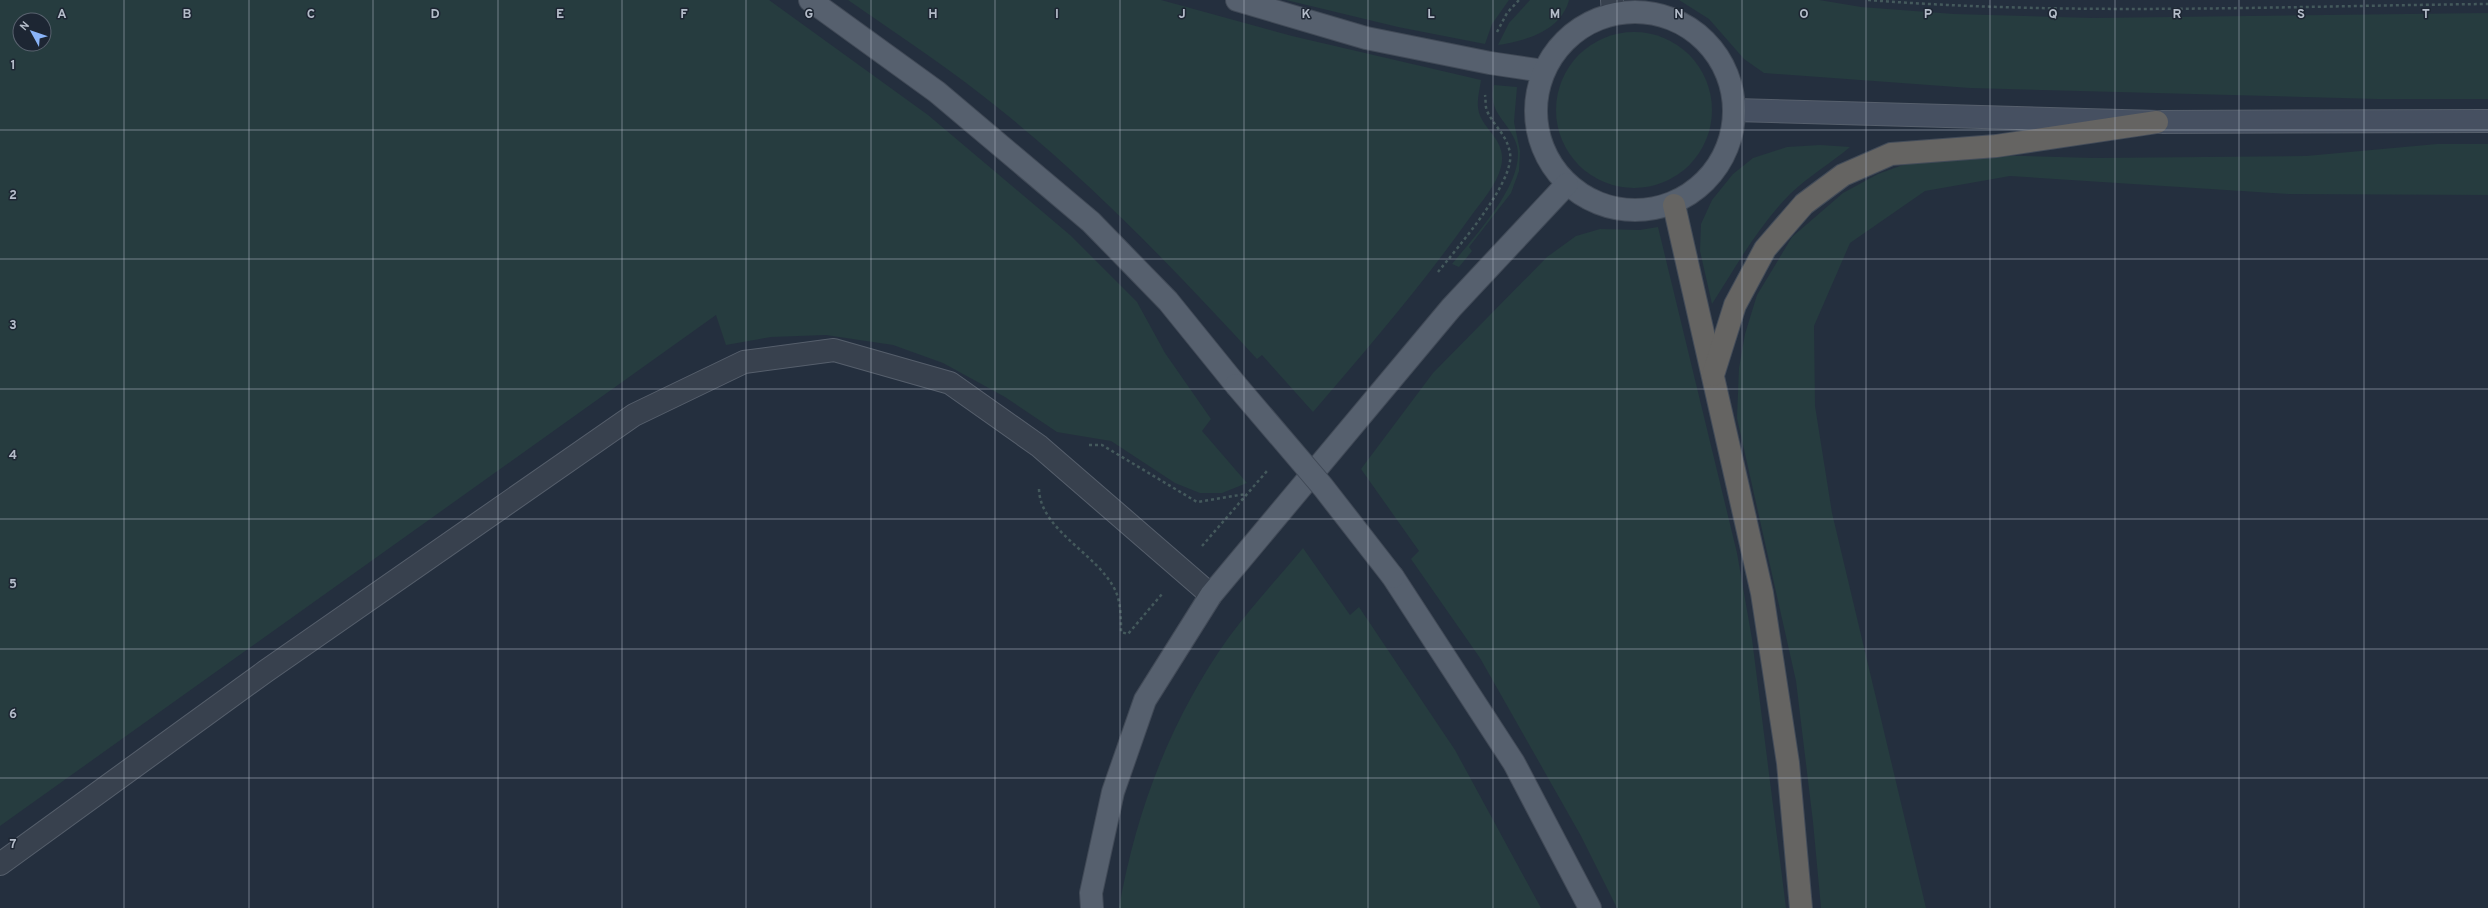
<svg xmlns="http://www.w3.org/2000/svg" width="2488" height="908" viewBox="0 0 2488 908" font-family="Overpass,sans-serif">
  <rect width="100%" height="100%" fill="#242f3e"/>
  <g fill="#263c3f" fill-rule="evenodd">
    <path d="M0,0H769L928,115L1070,235L1137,302L1165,353L1211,419L1202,431L1247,483L1222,493H1200L1175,483L1111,441L1057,432L1005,397L943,363L893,345L826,335L771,337L726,345L716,315L0,826ZM20,20H44V44H20Z"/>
    <path d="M848,0H1161L1292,36L1481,80C1480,88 1477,98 1478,107C1480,130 1508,138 1501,167C1497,184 1482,201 1471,216C1423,284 1368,348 1313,412L1262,355L1257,359C1177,272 1094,185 1002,111C953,71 900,36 848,0Z"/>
    <polygon points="1286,0 1509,0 1492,24 1485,44 1398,27"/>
    <path d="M1530,0H1569C1561,31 1525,41 1498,45L1509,23Z"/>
    <polygon points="1679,0 1819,0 1861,7 1954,14 2093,18 2488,13 2488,99 2377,99 1970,88 1764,73 1744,59 1709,19"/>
    <circle cx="1634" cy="110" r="78"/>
    <path d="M1494,85L1517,87L1514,122L1520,151L1519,171L1511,193L1469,247L1472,251L1459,267L1452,264C1473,238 1529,179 1516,143C1508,120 1487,113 1494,85Z"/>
    <polygon points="2437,144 2488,144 2488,195 2288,194 2010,176 1925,191 1850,243 1814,326 1815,406 1832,513 1926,908 1821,908 1813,822 1796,681 1737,418 1739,368 1745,334 1757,295 1792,237 1843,193 1878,174 1911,162 1987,155 2094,158 2306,156"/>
    <path d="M1820,145L1850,147C1831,163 1809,176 1790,194C1757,228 1737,265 1712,304L1700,251L1701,224L1712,200L1733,174L1753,158L1787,147Z"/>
    <polygon points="1658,227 1737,553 1752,639 1786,908 1617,908 1581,836 1480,658 1411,559 1419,551 1361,469 1433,373 1547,257 1576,236 1600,229 1640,230"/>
    <path d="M1303,548L1350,615L1359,607L1455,750L1541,908H1119C1136,811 1171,718 1229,637C1252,606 1278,578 1303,548Z"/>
  </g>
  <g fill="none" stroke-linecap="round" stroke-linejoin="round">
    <g stroke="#565f6c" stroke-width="24">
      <g id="tertiary">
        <polyline points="1612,0 1613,14"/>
        <polyline points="0,864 266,671 634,415 744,362 834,350 950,383 1039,446 1211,595"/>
      </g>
    </g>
    <g stroke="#565f6c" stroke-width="24">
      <polyline id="secondary" points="1735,110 2157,122 2488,121"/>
    </g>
    <g stroke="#414a57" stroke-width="24">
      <g id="primary">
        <polyline points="810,0 937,92 1091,222 1168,301 1236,385"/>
        <polyline points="1237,0 1366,38 1490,63 1544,71"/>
        <circle cx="1635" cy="111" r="99"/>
        <polyline points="1393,577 1514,763 1590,908"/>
        <polyline points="1092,908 1091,893 1113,792 1145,700 1211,595 1451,308 1567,184"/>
      </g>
    </g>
    <g stroke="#434c59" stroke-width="24">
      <g id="trunk">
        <polyline points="1674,205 1762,593 1788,763 1801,908"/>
        <polyline points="1713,375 1735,305 1765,249 1804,204 1843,175 1891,154 1996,146 2157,122"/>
      </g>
    </g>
    <g stroke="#44595c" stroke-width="2.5" stroke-dasharray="3 3" stroke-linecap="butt">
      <path d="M1868,0C2074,16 2282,6 2488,4"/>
      <polyline points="1497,32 1507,13 1519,0"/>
      <path d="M1438,272C1457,248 1515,182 1510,153C1507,135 1494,126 1487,111C1485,106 1486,100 1485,95"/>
      <polyline points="1089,445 1102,445 1197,502 1246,494"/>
      <path d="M1039,489C1040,531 1100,555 1116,592C1121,604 1121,619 1121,632L1128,634L1162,594"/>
      <polyline points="1202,546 1267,471"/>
    </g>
    <use href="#tertiary" stroke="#38414e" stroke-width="22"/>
    <use href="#secondary" stroke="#465061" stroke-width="22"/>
    <use href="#primary" stroke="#56606e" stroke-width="22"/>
    <use href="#trunk" stroke="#656462" stroke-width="22"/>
    <g stroke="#414a57" stroke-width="24" stroke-linecap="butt">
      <polyline id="primary-bridge" points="1236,385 1323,487 1393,577"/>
    </g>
    <use href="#primary-bridge" stroke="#56606e" stroke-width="22"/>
  </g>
  <path fill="none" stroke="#b4bcc9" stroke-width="1" stroke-opacity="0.55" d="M124,0V908M249,0V908M373,0V908M498,0V908M622,0V908M746,0V908M871,0V908M995,0V908M1120,0V908M1244,0V908M1368,0V908M1493,0V908M1617,0V908M1742,0V908M1866,0V908M1990,0V908M2115,0V908M2239,0V908M2364,0V908M0,130H2488M0,259H2488M0,389H2488M0,519H2488M0,649H2488M0,778H2488"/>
  <g font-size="13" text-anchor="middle" font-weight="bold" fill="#b4bcc9" stroke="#1d2633" stroke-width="3" stroke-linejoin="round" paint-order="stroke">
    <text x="62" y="18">A</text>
    <text x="187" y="18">B</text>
    <text x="311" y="18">C</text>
    <text x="435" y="18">D</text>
    <text x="560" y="18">E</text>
    <text x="684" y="18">F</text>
    <text x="809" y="18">G</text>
    <text x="933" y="18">H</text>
    <text x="1057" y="18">I</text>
    <text x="1182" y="18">J</text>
    <text x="1306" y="18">K</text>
    <text x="1431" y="18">L</text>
    <text x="1555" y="18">M</text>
    <text x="1679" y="18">N</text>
    <text x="1804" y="18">O</text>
    <text x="1928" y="18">P</text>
    <text x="2053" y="18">Q</text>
    <text x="2177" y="18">R</text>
    <text x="2301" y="18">S</text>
    <text x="2426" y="18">T</text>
    <text x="13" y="69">1</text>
    <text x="13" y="199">2</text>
    <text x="13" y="329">3</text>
    <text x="13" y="459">4</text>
    <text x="13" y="588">5</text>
    <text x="13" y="718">6</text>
    <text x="13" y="848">7</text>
  </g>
  <g transform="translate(32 32) rotate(310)"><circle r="19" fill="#1d2633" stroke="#59626f"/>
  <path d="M0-3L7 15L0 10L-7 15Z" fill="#8ab4f8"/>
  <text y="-6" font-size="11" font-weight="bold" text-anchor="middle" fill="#b4bcc9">N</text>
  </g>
</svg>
